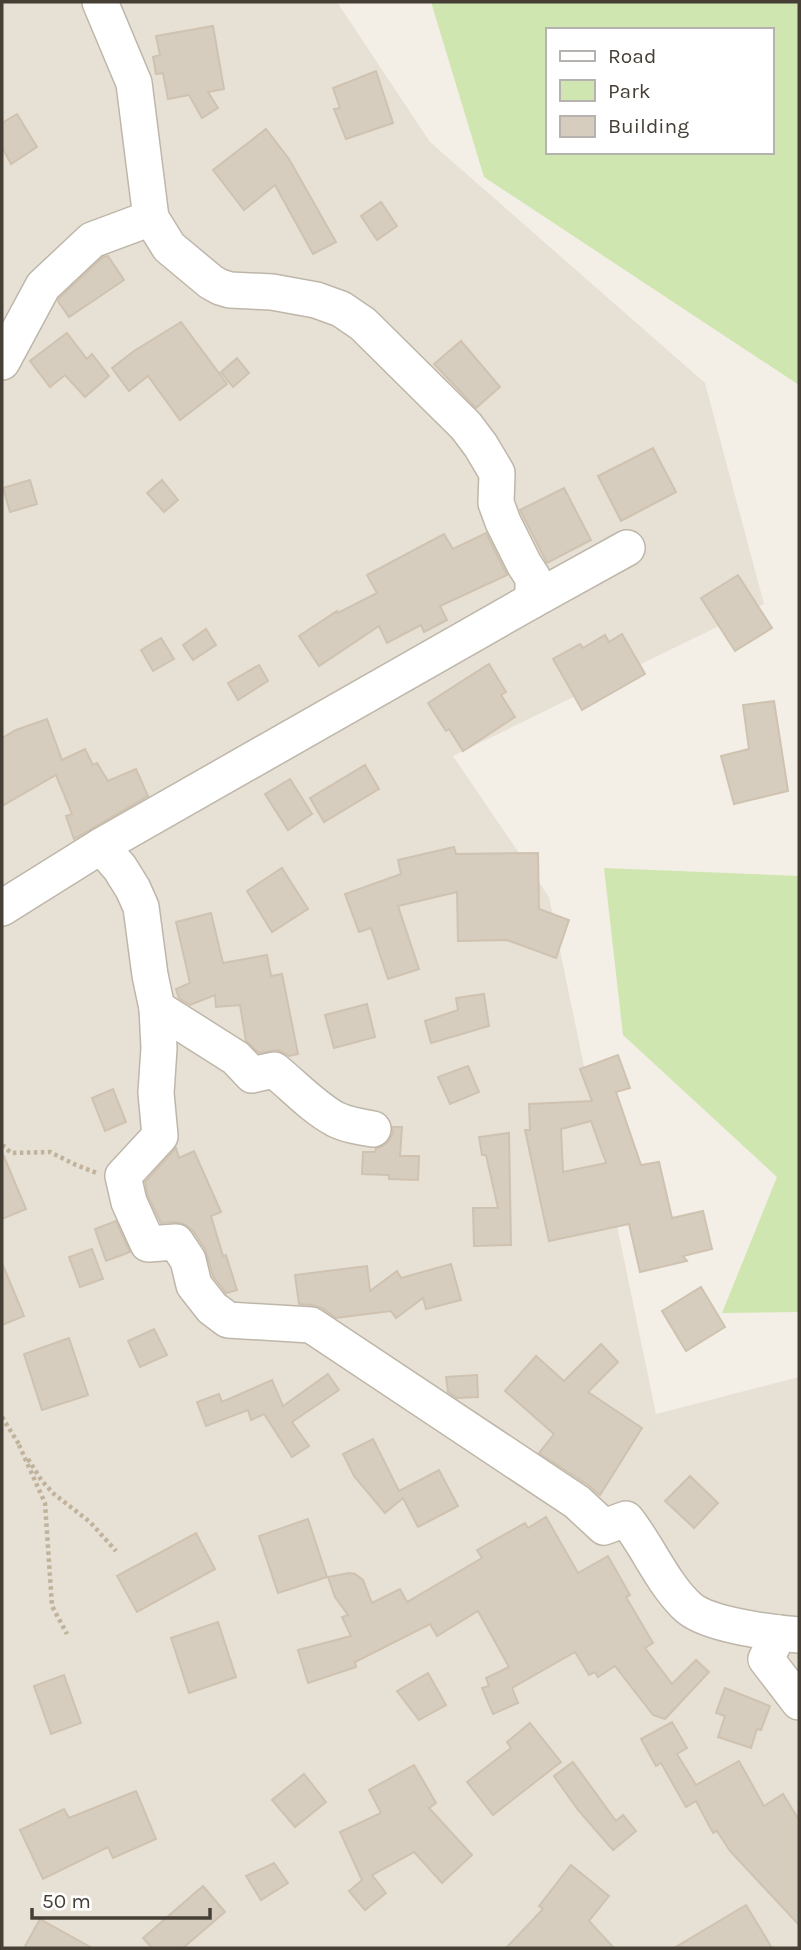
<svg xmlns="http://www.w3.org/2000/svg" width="801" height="1950" viewBox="0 0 801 1950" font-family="Karla,sans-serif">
  <rect width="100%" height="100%" fill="#f3efe7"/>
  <polygon fill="#e7e1d5" points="2,2 337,2 430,142 705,383 764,604 453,756 549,897 656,1414 799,1377 799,1948 2,1948"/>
  <g fill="#cfe6b0" fill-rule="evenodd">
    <path d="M431,2H799V385L484,177ZM547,30H771V152H547Z"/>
    <polygon points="604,868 799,876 799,1312 722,1313 777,1177 623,1035"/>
  </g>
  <g fill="#d7cdbf" stroke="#cfc2b0" stroke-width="2" fill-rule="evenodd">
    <polygon points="213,26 224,89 208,92 218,108 202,118 189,95 168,99 163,73 156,74 153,57 160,55 156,36"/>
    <polygon points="376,71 393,123 346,139 334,109 340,108 333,88"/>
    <polygon points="17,114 37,147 11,164 2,147 2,123"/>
    <polygon points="266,129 289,159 336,242 313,254 275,185 244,210 213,170"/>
    <polygon points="381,202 397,226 377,240 361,216"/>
    <polygon points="108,256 124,280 69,317 58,301 59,298 103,257"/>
    <polygon points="181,322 227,384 180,420 148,376 129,391 112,368 134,351"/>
    <polygon points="67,333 87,359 92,354 109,376 85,397 65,375 50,387 30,361"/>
    <polygon points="461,341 500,387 476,408 434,364"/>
    <polygon points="237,358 249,373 233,387 221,372"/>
    <polygon points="653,448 676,492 621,521 598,476"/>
    <polygon points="30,480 37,504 10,512 3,488"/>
    <polygon points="162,480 178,500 164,512 147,493"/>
    <polygon points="564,488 591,540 547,563 520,510"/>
    <polygon points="486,533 507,575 440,606 447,620 424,632 421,625 387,643 379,626 319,666 299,636 337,611 338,613 377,593 367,575 444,534 453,549"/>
    <polygon points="738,575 772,628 735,651 701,598"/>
    <polygon points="206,629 216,645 193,660 183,645"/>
    <polygon points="622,634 645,674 582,710 553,659 580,644 583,648 605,635 609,642"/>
    <polygon points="161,638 174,659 153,671 141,650"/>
    <polygon points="489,664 506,692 501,695 515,717 463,751 449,729 446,731 428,703"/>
    <polygon points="259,665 268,681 238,700 228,683"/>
    <polygon points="774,701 788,791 734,804 721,756 749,749 743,705"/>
    <polygon points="47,719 62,760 85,749 93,765 97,763 108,781 136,769 148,796 74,839 66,816 72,814 56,775 2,806 2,738 16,730"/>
    <polygon points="365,765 379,789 324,822 310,798"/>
    <polygon points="290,779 312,814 288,830 265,794"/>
    <polygon points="454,847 456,854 538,853 539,909 569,920 556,958 507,940 458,941 457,892 398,906 419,969 388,979 371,928 359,932 345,894 401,874 398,860"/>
    <polygon points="282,868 308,909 272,932 247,891"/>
    <polygon points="211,913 223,963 267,955 271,976 282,974 298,1054 289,1056 278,1050 259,1053 246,1041 240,1005 216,1007 215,995 190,1005 179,998 176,989 190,983 176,922"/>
    <polygon points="484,994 489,1026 431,1043 425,1021 458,1010 456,998"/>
    <polygon points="367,1004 375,1037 334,1048 325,1015"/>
    <path d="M618,1055L630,1088L616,1092L641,1165L659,1162L672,1218L703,1211L712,1249L683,1256L687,1261L640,1272L629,1224L549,1241L525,1130H530L529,1104L592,1101L580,1069ZM591,1121L606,1163L563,1172L561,1129Z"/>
    <polygon points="468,1066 479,1092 450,1104 438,1077"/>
    <polygon points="113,1089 126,1122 105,1131 92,1098"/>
    <polygon points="392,1127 402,1127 400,1156 419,1156 418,1180 389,1179 389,1175 362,1174 363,1152 375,1152 376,1148 381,1147 388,1142 393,1133"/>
    <polygon points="509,1133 511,1245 474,1246 473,1208 498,1208 486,1155 482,1155 479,1137"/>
    <polygon points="176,1148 179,1158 194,1151 221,1212 211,1216 223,1256 226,1255 237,1290 226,1293 213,1276 205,1249 193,1231 184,1224 175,1222 161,1223 148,1196 145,1182"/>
    <polygon points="2,1152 26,1209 2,1219"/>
    <polygon points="116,1221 130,1252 106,1261 95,1229"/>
    <polygon points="92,1249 103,1279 80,1287 69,1257"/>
    <polygon points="2,1263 24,1316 2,1325"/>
    <polygon points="451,1264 461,1300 426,1309 423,1298 396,1318 391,1311 336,1318 322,1308 312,1305 299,1304 295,1275 367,1266 370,1291 397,1271 401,1278"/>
    <polygon points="701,1287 725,1327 686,1351 662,1311"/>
    <polygon points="154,1329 167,1355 140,1367 128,1341"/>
    <polygon points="69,1338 88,1395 42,1410 24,1354"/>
    <polygon points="601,1344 618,1362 588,1392 642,1428 600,1495 588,1485 539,1453 554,1434 505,1391 536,1356 564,1381"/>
    <polygon points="328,1374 339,1390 292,1422 309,1446 292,1457 264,1414 251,1420 248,1410 206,1426 197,1402 219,1394 222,1402 272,1380 283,1406"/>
    <polygon points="477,1375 478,1397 457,1398 448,1392 446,1377"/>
    <polygon points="373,1439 399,1491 439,1470 458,1506 418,1527 403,1498 385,1513 354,1476 343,1454"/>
    <polygon points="690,1476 718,1503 694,1528 665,1501"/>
    <polygon points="546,1517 578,1573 608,1556 630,1595 626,1597 653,1643 645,1648 672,1684 696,1660 709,1672 665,1719 653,1715 615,1666 598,1677 595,1672 589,1675 575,1652 512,1688 518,1703 493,1714 482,1688 489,1686 486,1678 509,1667 478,1611 437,1636 430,1624 355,1662 356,1667 308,1683 298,1650 351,1636 342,1617 348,1615 335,1597 328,1577 349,1573 355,1574 363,1580 372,1603 400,1589 407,1602 482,1558 477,1550 525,1523 528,1528"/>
    <polygon points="308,1519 327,1577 278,1593 259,1536"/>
    <polygon points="196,1533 215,1569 137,1612 117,1576"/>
    <polygon points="218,1622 236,1677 189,1693 171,1638"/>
    <polygon points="428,1673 446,1705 419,1720 397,1691"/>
    <polygon points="64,1675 81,1723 51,1734 34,1686"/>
    <polygon points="725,1688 770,1706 761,1730 757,1729 751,1748 718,1737 725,1716 716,1713"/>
    <polygon points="672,1722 687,1748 677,1754 696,1785 739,1761 764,1806 783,1794 799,1820 799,1925 730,1851 717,1831 713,1833 696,1801 686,1807 661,1763 656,1766 641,1739"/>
    <polygon points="530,1723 561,1762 493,1815 467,1782 511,1748 507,1742"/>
    <polygon points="573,1762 616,1821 623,1815 636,1831 613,1850 578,1810 554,1776"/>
    <polygon points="414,1765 436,1803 429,1808 472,1855 442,1883 414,1852 372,1875 386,1893 365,1910 349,1891 362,1880 340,1832 381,1813 369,1790"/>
    <polygon points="304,1774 326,1802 295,1827 272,1800"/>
    <polygon points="136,1791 156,1839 113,1858 108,1847 43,1879 20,1830 64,1809 69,1818"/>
    <polygon points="274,1863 288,1883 261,1900 246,1876"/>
    <polygon points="571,1865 609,1896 589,1921 614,1948 506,1948 543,1909 539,1906"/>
    <polygon points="203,1886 225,1912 183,1948 152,1948 143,1938"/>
    <polygon points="746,1905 772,1948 674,1948"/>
    <polygon points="40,1919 92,1948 24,1948"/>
  </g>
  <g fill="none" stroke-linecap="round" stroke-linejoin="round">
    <g stroke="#beb6a9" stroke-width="38">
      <g id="minor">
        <polyline points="100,2 134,83 151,218 169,247 211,282 220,287 230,290 272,292 316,300 341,309 363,324 466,426 481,446 497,473 496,503 503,522 524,564 533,578 533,600"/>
        <polyline points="2,362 43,286 92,240 151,218"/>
        <path d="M101,846L120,868L133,889L141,907L150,975L157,1008L159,1048L156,1093L160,1136L123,1176L129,1202L148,1244L176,1242L188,1260L194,1285L212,1308L228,1320L311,1325L577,1502L604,1527L626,1519C648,1546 663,1585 689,1608C709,1625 772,1633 799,1635"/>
        <polyline points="2,908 101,846 533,600 627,548"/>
        <path d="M157,1008L236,1058L252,1075L274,1070C294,1086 313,1107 335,1119C347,1125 360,1127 373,1129"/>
        <polyline points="779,1633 766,1659 799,1702"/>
      </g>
    </g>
    <g stroke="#c0b29b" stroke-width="4.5" stroke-dasharray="3.5 3.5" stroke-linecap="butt">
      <polyline points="2,1147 4,1146 11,1153 50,1152 76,1165 97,1173"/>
      <polyline points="2,1417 20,1446"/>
      <polyline points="19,1445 45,1503 52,1606 67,1634"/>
      <polyline points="28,1459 42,1481 54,1494 90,1522 116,1551"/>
    </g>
    <use href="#minor" stroke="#fff" stroke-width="35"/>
  </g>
  <rect width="801" height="1950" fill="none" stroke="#463f36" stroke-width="7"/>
  <rect x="546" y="28" width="228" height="126" fill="#ffffff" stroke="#b5b2af" stroke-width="2"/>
  <rect x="560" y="51" width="35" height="10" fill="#ffffff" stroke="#b5b2af" stroke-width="2"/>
  <text x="608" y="63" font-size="21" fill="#463f36">Road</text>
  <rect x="560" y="80" width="35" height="21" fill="#cfe6b0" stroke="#b5b2af" stroke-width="2"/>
  <text x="608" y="98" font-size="21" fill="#463f36">Park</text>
  <rect x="560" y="116" width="35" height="21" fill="#d7cdbf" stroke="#b5b2af" stroke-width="2"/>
  <text x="608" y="133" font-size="21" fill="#463f36">Building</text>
  <path d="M32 1908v10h178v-10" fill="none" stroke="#463f36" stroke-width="3.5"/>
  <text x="42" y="1908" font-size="21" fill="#463f36" stroke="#ffffff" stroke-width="5" paint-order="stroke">50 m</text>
</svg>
